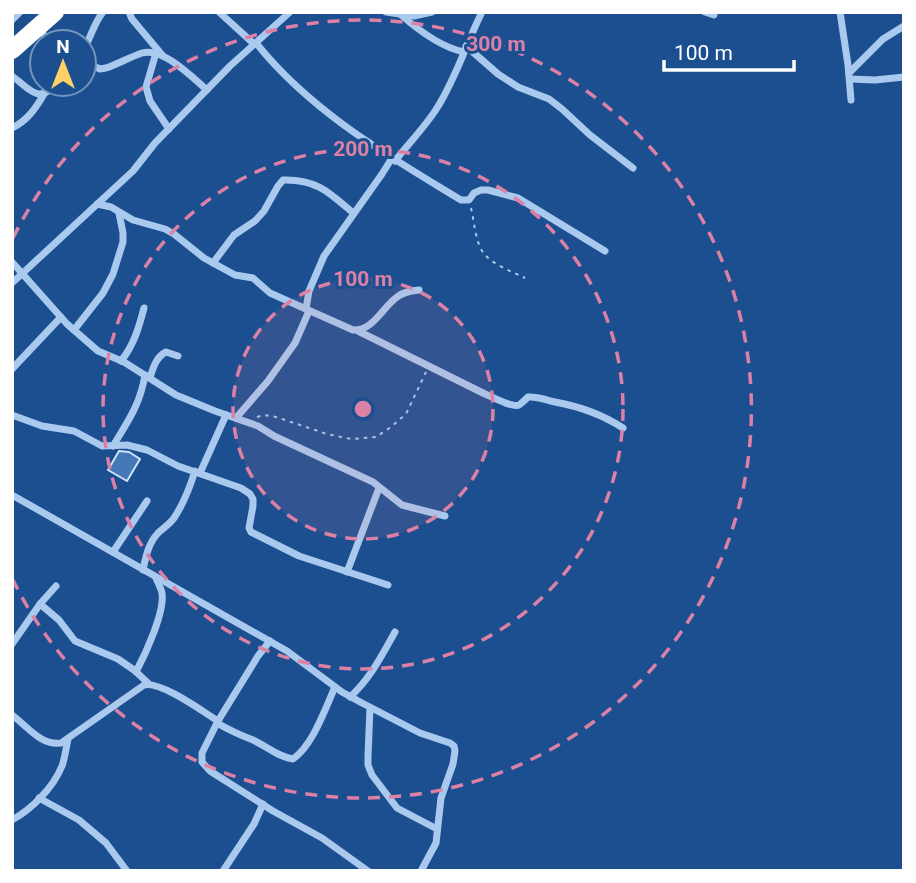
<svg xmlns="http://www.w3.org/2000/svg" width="916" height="883" viewBox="0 0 916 883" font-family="Roboto,sans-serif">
  <rect width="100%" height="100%" fill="#1b4f8f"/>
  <polygon fill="#4478b7" stroke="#cfe3fa" stroke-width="2" points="119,451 129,452 140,459 127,481 108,470"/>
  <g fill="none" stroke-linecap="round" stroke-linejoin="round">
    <g stroke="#a9c9ee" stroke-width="2" stroke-dasharray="3.5 5" stroke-linecap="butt">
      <path d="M471,208C474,221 475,235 480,247C487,263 509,270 525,278"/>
      <polyline points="257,417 264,415 276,417 327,434 351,439 376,437 391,427 406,414 426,372"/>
    </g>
    <g stroke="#a9c9ee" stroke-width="7">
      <polyline points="129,12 132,19 163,56"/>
      <polyline points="219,12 254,44"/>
      <polyline points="386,12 414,16 432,12"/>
      <polyline points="705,12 714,15"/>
      <polyline points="840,12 848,65 851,100"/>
      <path d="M400,14C418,30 440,47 464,52"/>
      <polyline points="12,20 20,12"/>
      <polyline points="37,30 54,42"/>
      <path d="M256,43C311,112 387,155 461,200H469L474,193L481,190H488L518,198L605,251"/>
      <polyline points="466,46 498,74 518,87 549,99 562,109 590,135 633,168"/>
      <path d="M84,49C91,37 94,23 103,12"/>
      <polyline points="156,53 146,87 150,101 169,129"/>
      <path d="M84,62L100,69L106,68C118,64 130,57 142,53C163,47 192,77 207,90"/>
      <polyline points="849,73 883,39 904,26"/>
      <path d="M12,76C29,88 38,105 56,84"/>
      <polyline points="850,79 875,80 904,77"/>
      <path d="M12,128C27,121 36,108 44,94"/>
      <path d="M395,161C409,143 425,127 437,108C456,78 466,44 482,12"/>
      <path d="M97,204L111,207L133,220L165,229L174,234L204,258L235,275L253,278L270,293L353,330C373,331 382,308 397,297C403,292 411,291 419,290"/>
      <polyline points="12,262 67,324 98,351 124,362 176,395 215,411 258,426 274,436 373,482 402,505 445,516"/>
      <path d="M213,263L234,235L255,221L264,211L278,186L283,180C317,179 330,193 353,213"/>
      <polyline points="12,283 133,171 155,143 230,66 290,12"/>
      <polyline points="306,309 309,291 324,256 382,174 392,158"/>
      <polyline points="74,330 103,293 113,274 123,242 123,233 119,213"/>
      <path d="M358,331L485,394C492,397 513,408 519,405C520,405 527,398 528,397C538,396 545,400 555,402C577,406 603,415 623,428"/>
      <path d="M121,361C134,345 139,327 144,308"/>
      <polyline points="12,369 61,317"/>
      <path d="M150,378C153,368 156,357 166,352L178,356"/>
      <polyline points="12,415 42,426 74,431 102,446 127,445 147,450 178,466 241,488 250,494 253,499 253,506 249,528 251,532 299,556 388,585"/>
      <polyline points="236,418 268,381 295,343 309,311"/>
      <path d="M113,446C128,421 140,405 145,375"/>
      <polyline points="200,473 226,415"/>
      <polyline points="12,495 287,651 342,692 362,703 420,733 450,743 454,746 455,751 453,764 441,798 436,843 421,871"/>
      <polyline points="113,552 147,501"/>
      <path d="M143,570C146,556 148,544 158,533C163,528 170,524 174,518C184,503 190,487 195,471"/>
      <polyline points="347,572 379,488"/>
      <polyline points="40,604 59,620 75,641 118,659 134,670 148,683"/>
      <polyline points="270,641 258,656 218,721 202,753 202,762 210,771 273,811 322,838 368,871"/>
      <polyline points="12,644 40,604 56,586"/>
      <path d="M136,672C145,655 165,612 162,593C161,588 158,583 156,578"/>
      <path d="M350,697C370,679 382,655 395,632"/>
      <polyline points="370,708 368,756 368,765 372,775 397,808 437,829"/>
      <path d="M12,715C27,726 41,746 61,743L144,685C161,681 202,711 218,721"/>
      <path d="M217,723C229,730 240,735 253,740C266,746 278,757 293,759C313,745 325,709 335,687"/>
      <polyline points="39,798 79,820 106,843 127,871"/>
      <path d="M12,820C32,809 53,788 62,766C65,758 66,748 68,739"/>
      <polyline points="223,871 254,824 263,804"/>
    </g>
    <polyline stroke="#fff" stroke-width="18" points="12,50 55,12"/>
  </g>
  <circle cx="363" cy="409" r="130" fill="#dd80a5" fill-opacity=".12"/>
  <g fill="none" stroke="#dd80a5" stroke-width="3.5" stroke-dasharray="12 9">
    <circle cx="363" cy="409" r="130"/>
    <circle cx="363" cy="409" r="260"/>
    <path d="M13 238A389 389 0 1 1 13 580"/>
  </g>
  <circle cx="363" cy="409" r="10" fill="#dd80a5" stroke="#1b4f8f" stroke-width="3.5"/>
  <g font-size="21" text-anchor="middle" font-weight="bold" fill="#dd80a5" stroke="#1b4f8f" stroke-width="6" stroke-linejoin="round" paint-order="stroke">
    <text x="496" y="51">300 m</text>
    <text x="363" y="156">200 m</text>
    <text x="363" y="286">100 m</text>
  </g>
  <rect width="916" height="883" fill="none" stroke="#ffffff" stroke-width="28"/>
  <g transform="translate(63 63)"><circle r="33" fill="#1b4f8f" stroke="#7695bc" stroke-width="2"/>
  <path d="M0-5L12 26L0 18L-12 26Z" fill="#ffd166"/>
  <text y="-10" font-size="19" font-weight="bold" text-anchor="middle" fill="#ffffff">N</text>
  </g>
  <path d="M664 60v10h130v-10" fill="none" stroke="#ffffff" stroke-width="3.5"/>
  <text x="674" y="60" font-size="21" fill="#ffffff" stroke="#1b4f8f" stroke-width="5" paint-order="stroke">100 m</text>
</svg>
